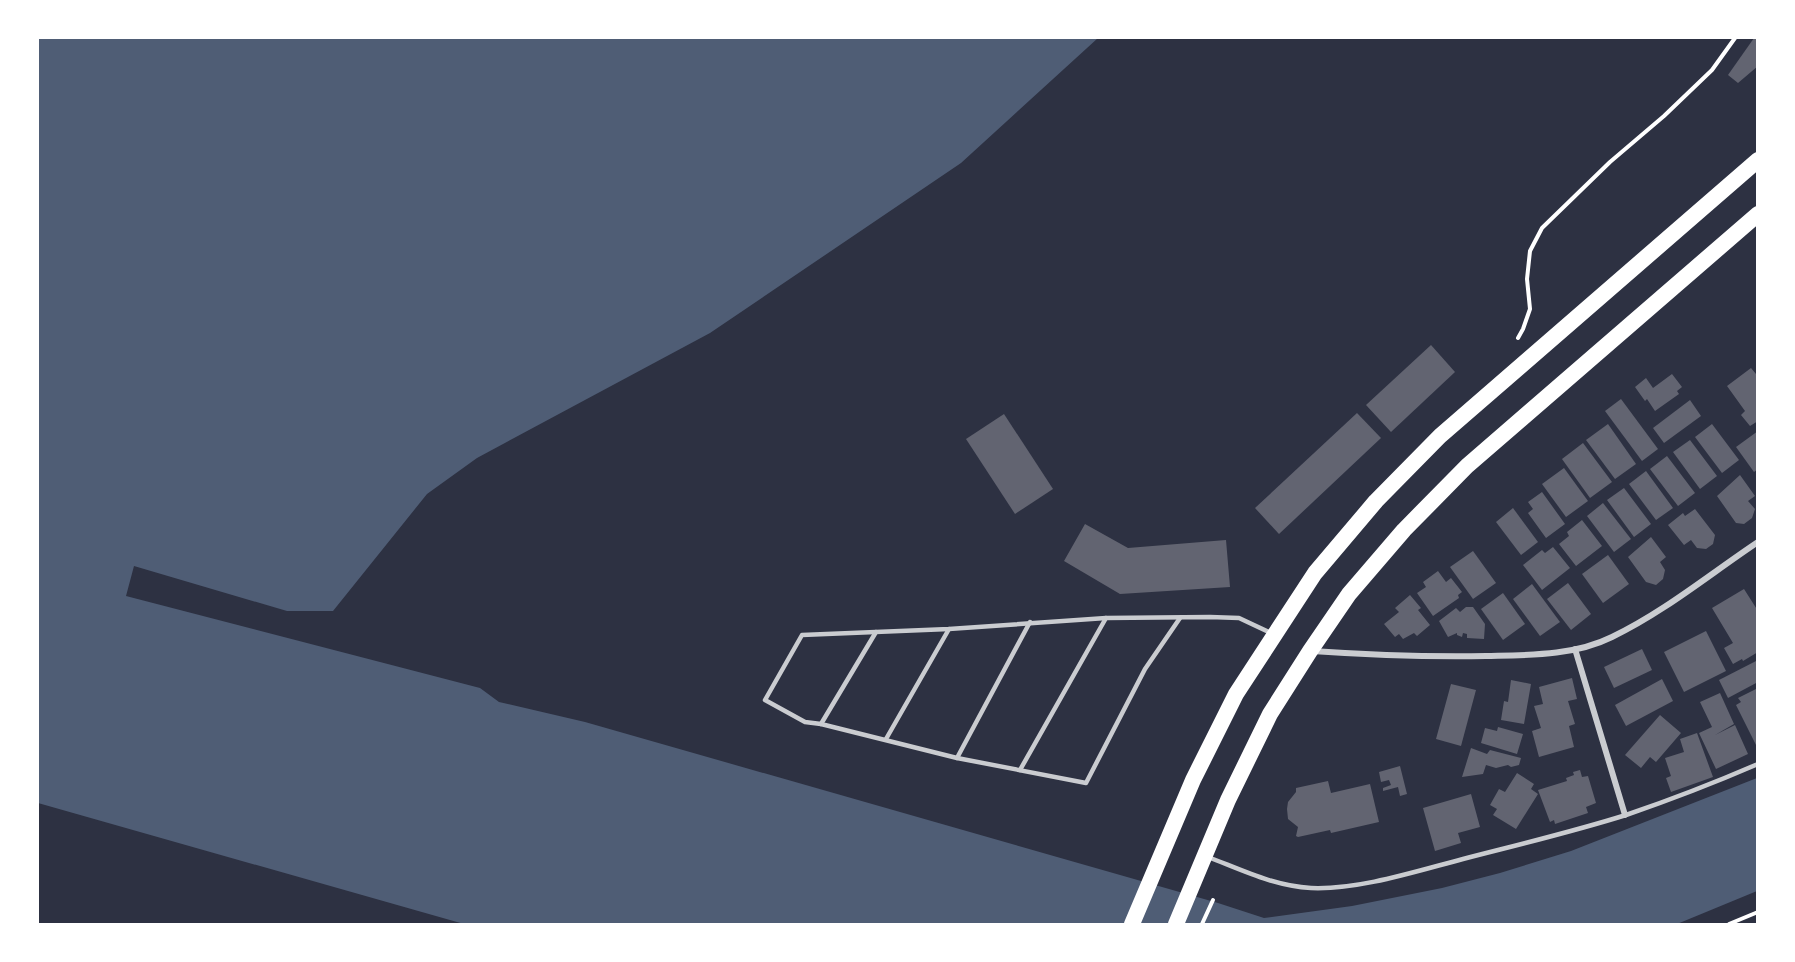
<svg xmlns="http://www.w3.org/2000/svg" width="1795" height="962" viewBox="0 0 1795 962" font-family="'Nunito Sans',sans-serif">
  <rect width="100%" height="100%" fill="#2d3142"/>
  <polygon fill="#4f5d75" points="38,38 1098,38 961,163 710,333 477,458 427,494 333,611 287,611 134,566 126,596 480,688 499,702 585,722 1218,903 1264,918 1352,906 1442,888 1500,873 1571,851 1757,778 1757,891 1677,924 464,924 38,803"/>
  <g fill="#626471">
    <polygon points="1754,38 1758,38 1758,66 1738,83 1728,75"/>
    <polygon points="1431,345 1455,372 1391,432 1366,405"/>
    <polygon points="1751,368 1756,374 1758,373 1758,421 1750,426 1741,415 1745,411 1727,386"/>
    <polygon points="1672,374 1682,387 1677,391 1679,394 1655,411 1647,399 1645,401 1635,387 1646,378 1653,388"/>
    <polygon points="1621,399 1658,449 1642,461 1605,411"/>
    <polygon points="1690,400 1701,416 1664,443 1653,428"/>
    <polygon points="1357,413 1381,438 1279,534 1255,508"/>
    <polygon points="1004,414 1053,489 1015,514 966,439"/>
    <polygon points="1608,424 1636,464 1615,479 1586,440"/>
    <polygon points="1712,424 1739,460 1722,473 1695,437"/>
    <polygon points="1758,431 1758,469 1754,472 1736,447"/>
    <polygon points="1690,440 1717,476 1700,489 1673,452"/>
    <polygon points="1583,443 1612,482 1590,498 1562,459"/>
    <polygon points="1667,456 1695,493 1678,506 1650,469"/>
    <polygon points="1564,468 1588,501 1566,517 1542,484"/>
    <polygon points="1646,471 1673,508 1656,520 1629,484"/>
    <polygon points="1740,475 1755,496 1748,501 1755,509 1752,518 1744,524 1736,523 1717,496"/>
    <polygon points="1624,488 1651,524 1634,537 1607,500"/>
    <polygon points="1542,492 1565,524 1546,538 1528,513 1533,509 1528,502"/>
    <polygon points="1603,503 1631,539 1614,552 1587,516"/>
    <polygon points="1513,508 1538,542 1521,555 1496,522"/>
    <polygon points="1695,509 1715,535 1713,544 1706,549 1697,548 1691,540 1684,545 1668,525 1683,513 1685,516"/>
    <polygon points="1582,520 1602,546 1576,566 1559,544 1569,536 1567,532"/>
    <polygon points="1085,524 1128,548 1226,540 1230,587 1120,594 1064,561"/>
    <polygon points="1651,537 1666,557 1660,562 1665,570 1663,579 1656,585 1646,582 1628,557"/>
    <polygon points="1553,547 1570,568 1542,590 1523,565 1542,550 1545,553"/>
    <polygon points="1473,551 1496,583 1473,599 1450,567"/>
    <polygon points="1608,555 1629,584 1603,603 1582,574"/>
    <polygon points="1438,571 1446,582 1451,578 1462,592 1458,595 1459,598 1433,616 1417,593 1426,587 1423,582"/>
    <polygon points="1568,583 1591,614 1571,630 1547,599"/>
    <polygon points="1532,584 1560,622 1540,636 1513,599"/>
    <polygon points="1744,589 1758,611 1758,652 1743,661 1742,659 1733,664 1724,648 1733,643 1712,608"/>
    <polygon points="1503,593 1525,624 1503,640 1481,609"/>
    <polygon points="1410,595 1421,608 1418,610 1430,625 1417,636 1414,633 1403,639 1399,634 1395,637 1384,624 1399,612 1395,608"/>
    <polygon points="1466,607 1473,607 1485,624 1484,639 1467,638 1467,634 1463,633 1462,637 1457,635 1457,633 1448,637 1439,621 1456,608 1460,612"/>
    <polygon points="1706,631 1726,671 1684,692 1664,652"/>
    <polygon points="1642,649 1652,670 1614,688 1604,667"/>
    <polygon points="1758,660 1758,682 1728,698 1719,680"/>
    <polygon points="1572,678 1577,699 1568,701 1575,724 1569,726 1574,747 1539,757 1532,731 1541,728 1534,706 1543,704 1539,687"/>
    <polygon points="1662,679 1673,701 1626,726 1615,705"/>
    <polygon points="1511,680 1531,684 1524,724 1501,720 1504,701 1508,702"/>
    <polygon points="1451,684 1476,690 1461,746 1436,739"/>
    <polygon points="1758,688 1758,749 1736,705 1741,702 1738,698"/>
    <polygon points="1720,693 1734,724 1715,735 1735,725 1748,754 1716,769 1699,733 1712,727 1700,702"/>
    <polygon points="1660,715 1681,733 1656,762 1650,757 1641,768 1625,755"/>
    <polygon points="1498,727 1523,734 1517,754 1481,743 1485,728 1497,731"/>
    <polygon points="1697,733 1713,777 1671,792 1666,778 1671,776 1665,758 1684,752 1680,739"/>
    <polygon points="1471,748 1487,754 1490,750 1521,758 1519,765 1511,767 1508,765 1496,768 1486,765 1483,774 1462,777"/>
    <polygon points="1400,766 1407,794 1400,796 1398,787 1383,791 1383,788 1391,785 1389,780 1381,782 1379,772"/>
    <polygon points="1580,770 1582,777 1588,776 1596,803 1586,807 1588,813 1555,824 1554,820 1550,822 1538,790 1567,781 1566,778 1574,775 1573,772"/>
    <polygon points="1517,773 1534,784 1531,789 1538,794 1516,829 1493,815 1497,809 1490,805 1499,789 1505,792"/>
    <polygon points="1328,781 1331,793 1370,784 1379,822 1331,833 1330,830 1298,837 1296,836 1298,827 1288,819 1287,809 1288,802 1296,792 1296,788"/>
    <polygon points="1471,794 1480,827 1458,833 1461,843 1435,851 1423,808"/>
  </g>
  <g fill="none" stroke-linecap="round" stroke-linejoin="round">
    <g stroke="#fff" stroke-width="4">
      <polyline points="1518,338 1523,329 1530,309 1527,279 1530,251 1542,228 1610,162 1664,116 1712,70 1735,38"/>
      <polyline points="1202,924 1213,900"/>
      <polyline points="1729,924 1758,912"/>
    </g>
    <g stroke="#caccd0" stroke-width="4.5">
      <polyline points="876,632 821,724 957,758 1086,783 1145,669 1180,618"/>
      <polyline points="821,724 805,722 765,700 802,635 949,629 1106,618 1210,617 1239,618 1273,634"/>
      <polyline points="886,739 949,629"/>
      <polyline points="957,758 1030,622"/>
      <polyline points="1020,770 1106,618"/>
      <path d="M1208,857C1242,870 1274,886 1311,888C1359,890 1417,871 1463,859C1517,845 1572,832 1626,815C1670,800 1714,783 1758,764"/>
    </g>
    <g stroke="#caccd0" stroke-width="6">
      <polyline points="1575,649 1625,815"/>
      <path d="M1312,651C1370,655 1428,657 1486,656C1528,655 1574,656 1612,637C1664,612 1710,574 1758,542"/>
    </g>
    <g stroke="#fff" stroke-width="16">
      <polyline points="1132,924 1193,780 1236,694 1315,573 1376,501 1440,436 1758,160"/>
      <polyline points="1176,924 1228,800 1270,714 1310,651 1349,594 1404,530 1467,466 1758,214"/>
    </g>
  </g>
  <rect width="1795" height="962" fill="none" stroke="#ffffff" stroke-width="78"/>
</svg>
